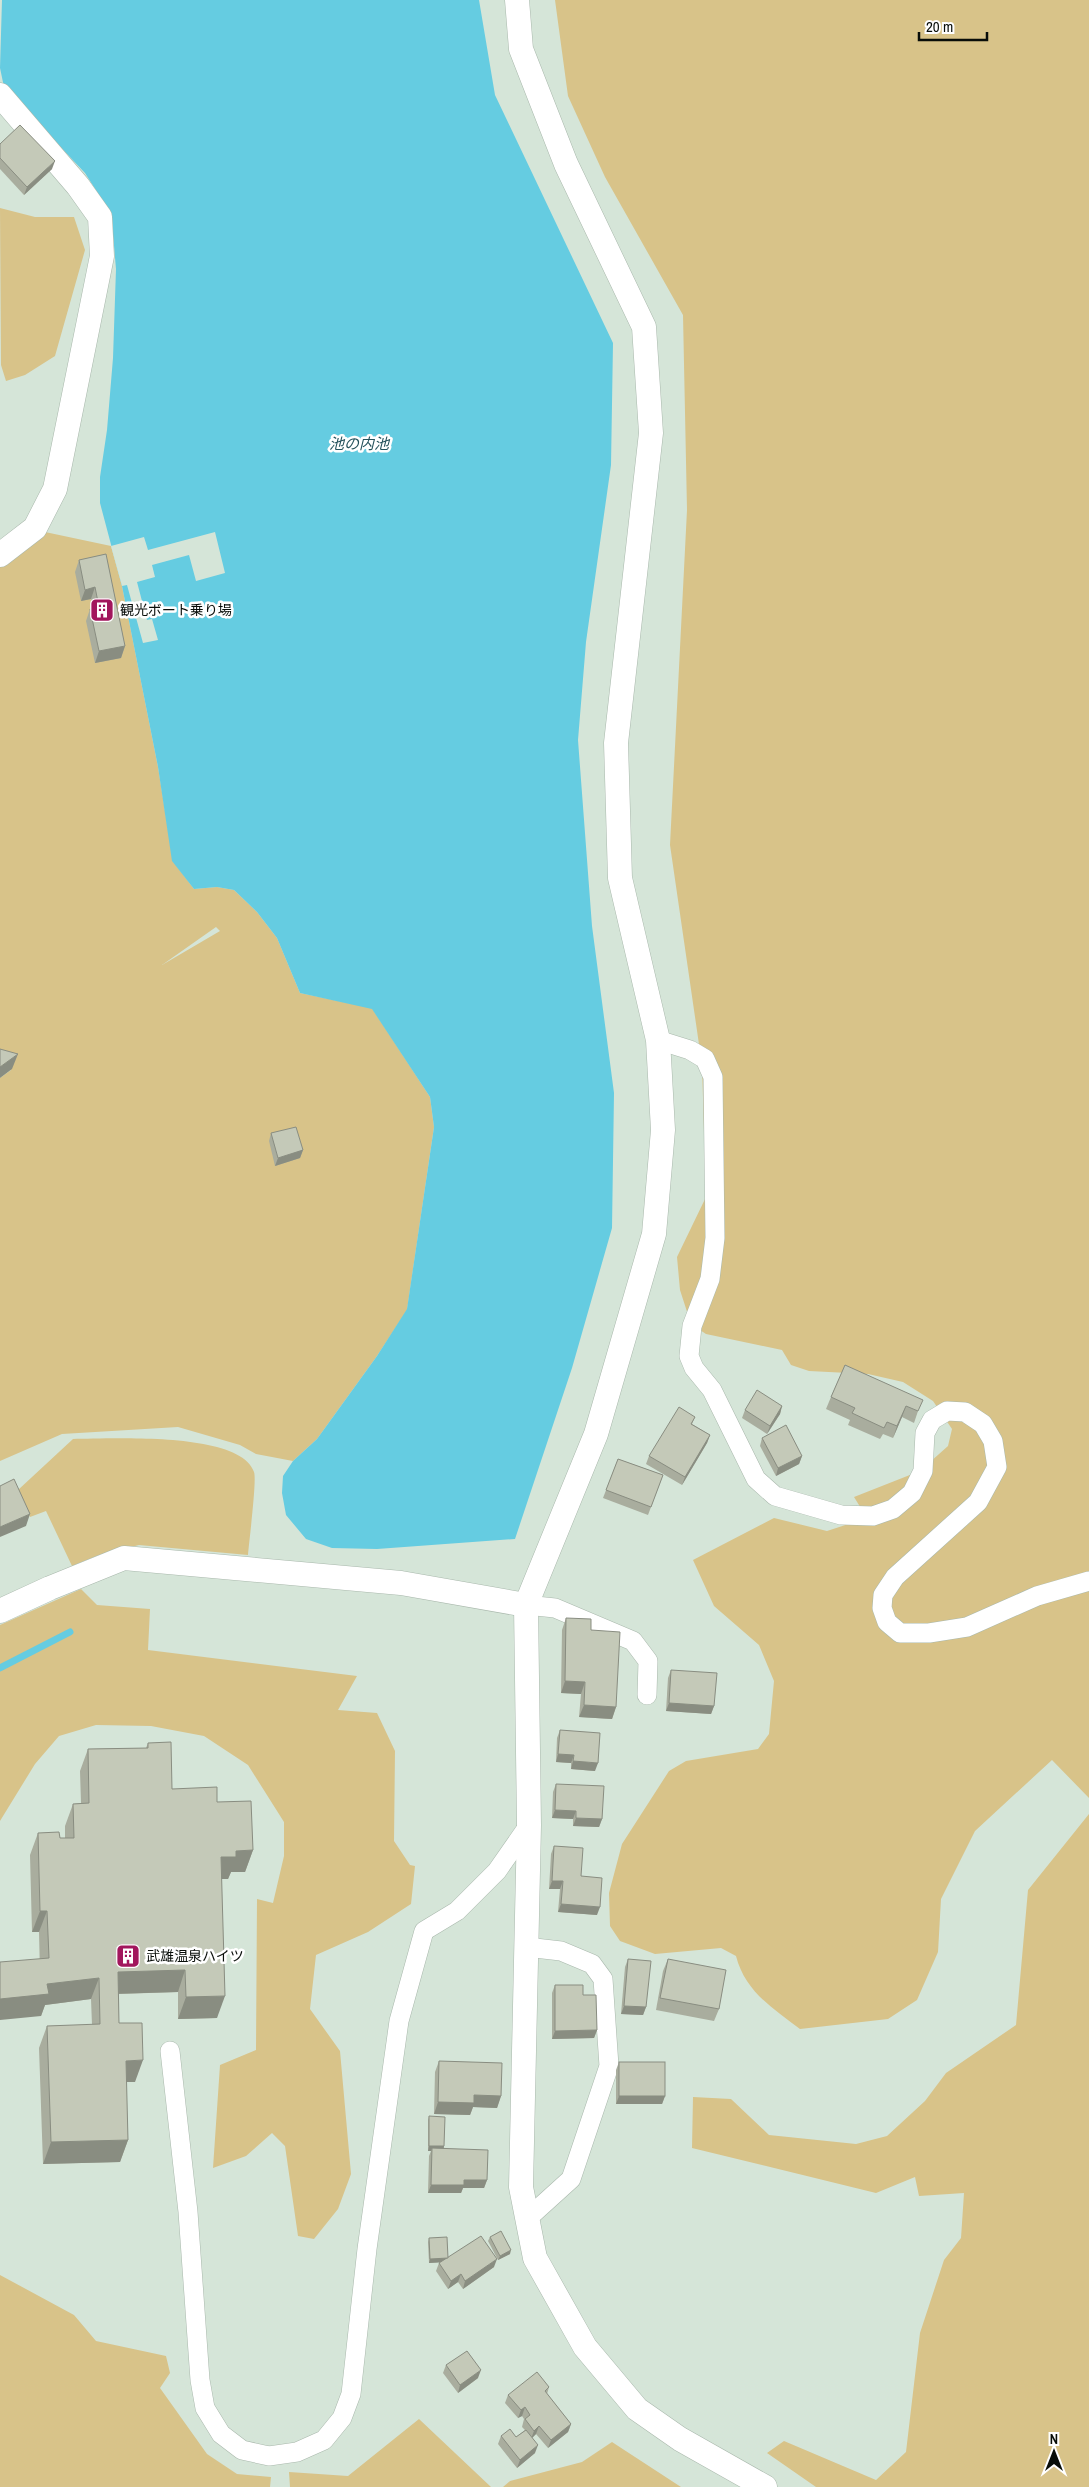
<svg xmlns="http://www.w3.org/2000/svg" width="1089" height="2487" viewBox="0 0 1089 2487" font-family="'Archivo Narrow','Noto Sans JP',sans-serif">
  <rect width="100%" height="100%" fill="#d5e5d8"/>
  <g fill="#d8c389" fill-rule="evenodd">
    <path d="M555,0H1089V1798L1052,1760L975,1831L941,1899L938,1952L917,2000L888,2019L800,2029C772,2008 745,1991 736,1956L721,1948L655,1954L620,1941L610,1926L609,1893L622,1844L669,1771L686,1761L758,1749L769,1734L774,1681L759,1645L714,1606L693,1560L774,1518L827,1531L867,1518L854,1497L920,1471L948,1446L952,1429L933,1401L903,1382L868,1374L809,1371L791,1365L782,1350L706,1334L691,1324L680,1290L677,1257L706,1197L702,1065L670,845L687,510L683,315L605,177L568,96Z"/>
    <polygon points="0,208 35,217 74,217 85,250 55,356 25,375 6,381 1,365"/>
    <path d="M45,532L111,546L122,586L158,767L173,861L194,889L217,887L234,890L257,912L277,938L300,993L372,1008L430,1097L434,1127L407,1310L377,1356L317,1439L293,1461L256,1454L240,1445L178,1427L62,1434L0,1461V1078L11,1070L0,1066V566ZM216,927L220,931L162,965Z"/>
    <path d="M73,1439C109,1439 240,1431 254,1472C257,1480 249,1542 248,1555L139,1545L99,1555L72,1566L46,1511L30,1517L18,1490Z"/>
    <polygon points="81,1589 97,1605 150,1609 148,1650 357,1676 338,1710 377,1713 395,1751 394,1841 410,1865 415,1866 411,1904 368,1932 316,1955 310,2009 340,2051 351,2174 338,2209 314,2239 298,2236 285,2146 272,2133 246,2156 213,2168 220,2065 256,2050 257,1899 273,1903 284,1856 284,1822 248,1765 204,1736 151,1726 96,1725 59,1736 35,1764 0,1821 0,1625"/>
    <polygon points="1089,1814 1089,2487 816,2487 767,2453 784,2441 876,2480 906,2452 920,2333 944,2260 961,2238 964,2193 919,2196 915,2177 876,2193 692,2148 693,2097 731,2099 769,2135 856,2144 887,2136 925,2101 946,2073 1016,2025 1028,1890"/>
    <polygon points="0,2275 74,2315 96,2341 166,2356 170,2373 160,2388 207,2454 237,2474 271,2477 270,2487 0,2487"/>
    <polygon points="419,2419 491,2487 290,2487 289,2472 348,2476"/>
    <polygon points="612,2442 681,2487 503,2487 510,2481 582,2462"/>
  </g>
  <polygon fill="#65cce1" points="2,0 479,0 495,95 613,343 611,465 586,642 578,740 592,926 614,1093 612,1228 572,1368 515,1539 377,1549 332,1548 306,1539 286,1515 282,1493 283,1476 293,1461 317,1439 377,1356 407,1309 434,1127 430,1097 372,1009 300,993 277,938 257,912 234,890 217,887 194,889 172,861 158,767 122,586 100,503 100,477 107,430 113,358 116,269 113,234 99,195 85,173 4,87 0,68"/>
  <polygon fill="#d5e5d8" points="215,532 225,573 196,581 189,555 152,565 155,577 137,582 147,620 152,619 158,640 143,643 127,585 122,586 111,546 144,537 148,550"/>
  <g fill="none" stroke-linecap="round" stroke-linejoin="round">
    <polyline stroke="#65cce1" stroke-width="7" points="0,1668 70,1632"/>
    <g stroke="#a9b8ac" stroke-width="20">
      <g id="minor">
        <polyline points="658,1040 690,1050 705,1059 713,1077 715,1238 710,1279 692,1326 689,1356 694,1368 712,1390 756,1479 775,1496 841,1515 873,1516 893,1509 912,1493 923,1471 925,1433 932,1420 947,1411 965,1412 983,1424 993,1441 997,1467 978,1502 895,1577 883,1595 882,1608 887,1622 900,1633 929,1633 967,1627 1037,1596 1089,1581"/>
        <polyline points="526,1605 555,1608 633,1641 648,1661 647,1695"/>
        <polyline points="526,1947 561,1951 592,1964 603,1979 609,2066 571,2179 528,2218"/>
        <polyline points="170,2051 188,2212 200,2380 205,2408 221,2434 242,2450 269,2456 297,2452 324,2440 342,2418 351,2394 367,2249 399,2021 424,1931 457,1911 497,1871 529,1825"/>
      </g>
    </g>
    <g stroke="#a9b8ac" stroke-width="25">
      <g id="tertiary">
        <polyline points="517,0 521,49 566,164 644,327 651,433 616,743 620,878 658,1040 663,1130 654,1234 596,1434 526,1605 529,1825 521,2187 535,2258 585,2347 637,2409 680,2439 765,2487"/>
        <polyline points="0,95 78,186 100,217 102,256 55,489 35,528 0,555"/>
        <polyline points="0,1611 50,1588 124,1558 401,1583 526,1605"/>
      </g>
    </g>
    <use href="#minor" stroke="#fff" stroke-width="19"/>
    <use href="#tertiary" stroke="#fff" stroke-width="24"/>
  </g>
  <g fill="#a9ad9e">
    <polygon points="0,144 52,169 24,195 0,169"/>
    <polygon points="106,554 125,646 121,658 95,663 86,621 90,609 93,608 91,599 81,601 75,572 79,560"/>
    <polygon points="271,1133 303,1150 300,1158 275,1166 269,1141"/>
    <polygon points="845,1365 918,1411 914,1423 902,1417 893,1438 883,1434 880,1439 848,1425 850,1420 826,1409 831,1397"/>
    <polygon points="782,1406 780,1414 767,1434 742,1418 745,1410"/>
    <polygon points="695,1417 692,1424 710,1435 707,1443 682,1485 646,1464 649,1456"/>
    <polygon points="762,1438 802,1456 799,1464 776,1476 760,1446"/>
    <polygon points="618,1459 663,1475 648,1515 603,1498"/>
    <polygon points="566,1618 591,1630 616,1707 612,1719 579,1717 581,1694 561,1693 562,1630"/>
    <polygon points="671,1670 714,1706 711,1714 666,1711 668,1678"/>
    <polygon points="560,1730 595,1771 571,1769 571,1763 556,1762 557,1738"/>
    <polygon points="148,1743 172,1789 217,1802 253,1850 245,1872 231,1872 228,1879 221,1879 217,2018 178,2019 178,1992 119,1994 119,2023 135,2082 126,2082 128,2140 120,2162 43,2164 39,2048 47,2026 92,2025 91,1999 45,2005 41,2016 39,1932 32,1932 30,1855 38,1833 60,1838 65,1838 65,1826 73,1804 81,1803 80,1771 88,1749 146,1748"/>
    <polygon points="556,1784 602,1819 599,1827 573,1826 573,1819 552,1818 553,1792"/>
    <polygon points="554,1846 581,1876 597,1915 558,1912 560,1889 549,1889 551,1854"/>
    <polygon points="628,1959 646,2007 643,2015 621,2014 625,1967"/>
    <polygon points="668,1959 719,2009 714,2021 656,2010 663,1971"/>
    <polygon points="555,1985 583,1995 597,2030 594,2038 552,2039 552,1993"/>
    <polygon points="439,2061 501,2096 497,2108 473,2107 470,2115 434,2114 435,2072"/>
    <polygon points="619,2062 665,2096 662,2104 616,2104 616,2070"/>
    <polygon points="429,2116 444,2146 444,2149 487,2180 484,2188 463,2188 461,2193 428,2193 429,2156 431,2151 428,2151 428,2120"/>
    <polygon points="490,2237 510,2254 498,2260 488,2241"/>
    <polygon points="429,2238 448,2257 494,2267 463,2289 458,2282 448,2289 436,2271 439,2263 441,2262 429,2263 428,2242"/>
    <polygon points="446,2365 478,2378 458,2393 443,2373"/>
    <polygon points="549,2387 547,2394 571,2424 568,2432 548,2448 536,2434 532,2438 535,2453 517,2468 498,2444 501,2436 516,2437 525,2430 522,2427 524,2419 522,2416 518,2418 505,2403 508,2395"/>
  </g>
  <g fill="#898d81">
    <polygon points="55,161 52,169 24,195 27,187"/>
    <polygon points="95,587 91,599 81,601 85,590"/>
    <polygon points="125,646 121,658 95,663 99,651"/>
    <polygon points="18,1054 12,1069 0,1078 0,1067"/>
    <polygon points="303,1150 300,1158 275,1166 278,1158"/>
    <polygon points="782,1406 780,1414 767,1434 770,1426"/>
    <polygon points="906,1406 902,1417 893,1438 897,1426"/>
    <polygon points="710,1435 707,1443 682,1485 685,1477"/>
    <polygon points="802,1456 799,1464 776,1476 778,1468"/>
    <polygon points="30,1514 26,1526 0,1537 0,1527"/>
    <polygon points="565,1681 585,1682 581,1694 561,1693"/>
    <polygon points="669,1703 714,1706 711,1714 666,1711"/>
    <polygon points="584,1705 616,1707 612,1719 579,1717"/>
    <polygon points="558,1754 574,1755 571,1763 556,1762"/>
    <polygon points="573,1761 598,1763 595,1771 571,1769"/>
    <polygon points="555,1810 576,1811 573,1819 552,1818"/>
    <polygon points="576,1818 602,1819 599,1827 573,1826"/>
    <polygon points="253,1850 245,1872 231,1872 228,1879 213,1879 221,1857 236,1851"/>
    <polygon points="552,1881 563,1881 560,1889 549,1889"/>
    <polygon points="561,1904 600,1907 597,1915 558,1912"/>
    <polygon points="40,1911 47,1911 39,1932 32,1932"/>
    <polygon points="185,1970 178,1992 110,1994 118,1972"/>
    <polygon points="99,1978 91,1999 45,2005 41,2016 0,2020 0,1999 47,1984"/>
    <polygon points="225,1996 217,2018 178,2019 186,1997"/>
    <polygon points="624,2006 646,2007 643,2015 621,2014"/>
    <polygon points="597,2030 594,2038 552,2039 555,2031"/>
    <polygon points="143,2060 135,2082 118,2082 126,2061"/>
    <polygon points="474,2095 501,2096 497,2108 473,2107 470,2115 434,2114 438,2102"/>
    <polygon points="619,2096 665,2096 662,2104 616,2104"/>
    <polygon points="128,2140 120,2162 43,2164 51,2142"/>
    <polygon points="429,2146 444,2146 443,2151 432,2148 431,2151 428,2151"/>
    <polygon points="464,2180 487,2180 484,2188 463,2188 461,2193 428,2193 431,2185"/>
    <polygon points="511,2250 510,2254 498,2260 500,2256"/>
    <polygon points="448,2258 447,2262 429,2263 430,2259"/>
    <polygon points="497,2259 494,2267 463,2289 465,2281"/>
    <polygon points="461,2274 458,2282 448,2289 451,2281"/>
    <polygon points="481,2370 478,2378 458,2393 460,2385"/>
    <polygon points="525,2407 522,2416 518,2418 521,2410"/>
    <polygon points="571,2424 568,2432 548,2448 551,2440"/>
    <polygon points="539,2426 536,2434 531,2439 534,2431"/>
    <polygon points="538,2445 535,2453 517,2468 520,2460"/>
  </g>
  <g fill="#c4c9b8" stroke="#898d81">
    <polygon points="20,125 55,161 27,187 0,158 0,144"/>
    <polygon points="106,554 125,646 99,651 90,609 99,607 95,587 85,590 79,560"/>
    <polygon points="0,1049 18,1054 0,1067"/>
    <polygon points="296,1127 303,1150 278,1158 271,1133"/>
    <polygon points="845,1365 923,1400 918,1411 906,1406 897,1426 887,1422 884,1428 852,1413 855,1408 831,1397"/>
    <polygon points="757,1390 782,1406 770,1426 745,1410"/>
    <polygon points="679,1407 695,1417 691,1424 710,1435 685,1477 649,1456"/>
    <polygon points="786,1425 802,1456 778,1468 762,1438"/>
    <polygon points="618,1459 663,1475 651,1507 606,1490"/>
    <polygon points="14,1479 30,1514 0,1527 0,1486"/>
    <polygon points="566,1618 591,1619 591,1630 620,1632 616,1707 584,1705 585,1682 565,1681"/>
    <polygon points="671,1670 717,1673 714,1706 669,1703"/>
    <polygon points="560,1730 600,1733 598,1763 573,1761 574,1755 558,1754"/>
    <polygon points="171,1742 172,1789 217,1787 217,1802 251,1801 253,1850 236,1851 236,1857 221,1857 225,1996 186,1997 185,1970 118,1972 119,2023 142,2023 143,2060 126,2061 128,2140 51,2142 47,2026 100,2024 99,1978 47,1984 49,1994 0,1999 0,1962 49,1958 47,1911 40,1911 38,1833 59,1832 60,1838 74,1838 73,1804 89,1803 88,1749 148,1748 148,1743"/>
    <polygon points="556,1784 604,1786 602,1819 576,1818 576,1811 555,1810"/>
    <polygon points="554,1846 583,1848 581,1876 602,1878 600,1907 561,1904 563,1881 552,1881"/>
    <polygon points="628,1959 651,1961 646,2007 624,2006"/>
    <polygon points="668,1959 726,1970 719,2009 660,1998"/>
    <polygon points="555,1985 583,1985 583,1995 596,1995 597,2030 555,2031"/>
    <polygon points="439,2061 502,2063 501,2096 474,2095 474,2103 438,2102"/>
    <rect x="619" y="2062" width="46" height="34"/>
    <polygon points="429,2116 445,2117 444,2146 429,2146"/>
    <polygon points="432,2148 488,2150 487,2180 464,2180 464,2185 431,2185"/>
    <polygon points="501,2231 511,2250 500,2256 490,2237"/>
    <polygon points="481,2236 497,2259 465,2281 461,2274 451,2281 439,2263"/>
    <polygon points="447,2237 448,2258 430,2259 429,2238"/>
    <polygon points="467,2351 481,2370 460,2385 446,2365"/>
    <polygon points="537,2372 549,2387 545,2391 571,2424 551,2440 539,2426 534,2431 525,2419 530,2415 525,2407 521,2410 508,2395"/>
    <polygon points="510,2429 516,2437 526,2430 538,2445 520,2460 501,2436"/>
  </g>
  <defs>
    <g id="building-square" transform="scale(1.25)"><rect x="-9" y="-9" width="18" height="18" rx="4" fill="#a2165d" stroke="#fff"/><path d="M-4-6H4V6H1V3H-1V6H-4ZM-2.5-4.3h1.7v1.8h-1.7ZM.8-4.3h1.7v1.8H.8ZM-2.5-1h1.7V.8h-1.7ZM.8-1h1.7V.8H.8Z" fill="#fff"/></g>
  </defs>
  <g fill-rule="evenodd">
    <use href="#building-square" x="102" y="610"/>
    <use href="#building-square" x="128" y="1956"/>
  </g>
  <g text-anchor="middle" stroke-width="5" stroke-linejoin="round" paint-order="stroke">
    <g font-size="14" fill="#080d09" stroke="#fff" text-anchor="start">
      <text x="120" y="615">観光ボート乗り場</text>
      <text x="146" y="1961">武雄温泉ハイツ</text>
    </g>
    <g font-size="15" font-style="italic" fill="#25525c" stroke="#fff">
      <text x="359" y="449">池の内池</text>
    </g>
  </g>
  <g transform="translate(1054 2452)" stroke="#ffffff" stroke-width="4" paint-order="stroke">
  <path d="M0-4L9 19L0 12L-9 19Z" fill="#080d09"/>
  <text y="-8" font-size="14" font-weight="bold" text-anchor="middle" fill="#080d09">N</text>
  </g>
  <path d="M919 32v8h68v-8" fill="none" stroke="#080d09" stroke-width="2.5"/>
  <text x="926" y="32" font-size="15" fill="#080d09" stroke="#ffffff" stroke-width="4" paint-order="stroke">20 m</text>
</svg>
